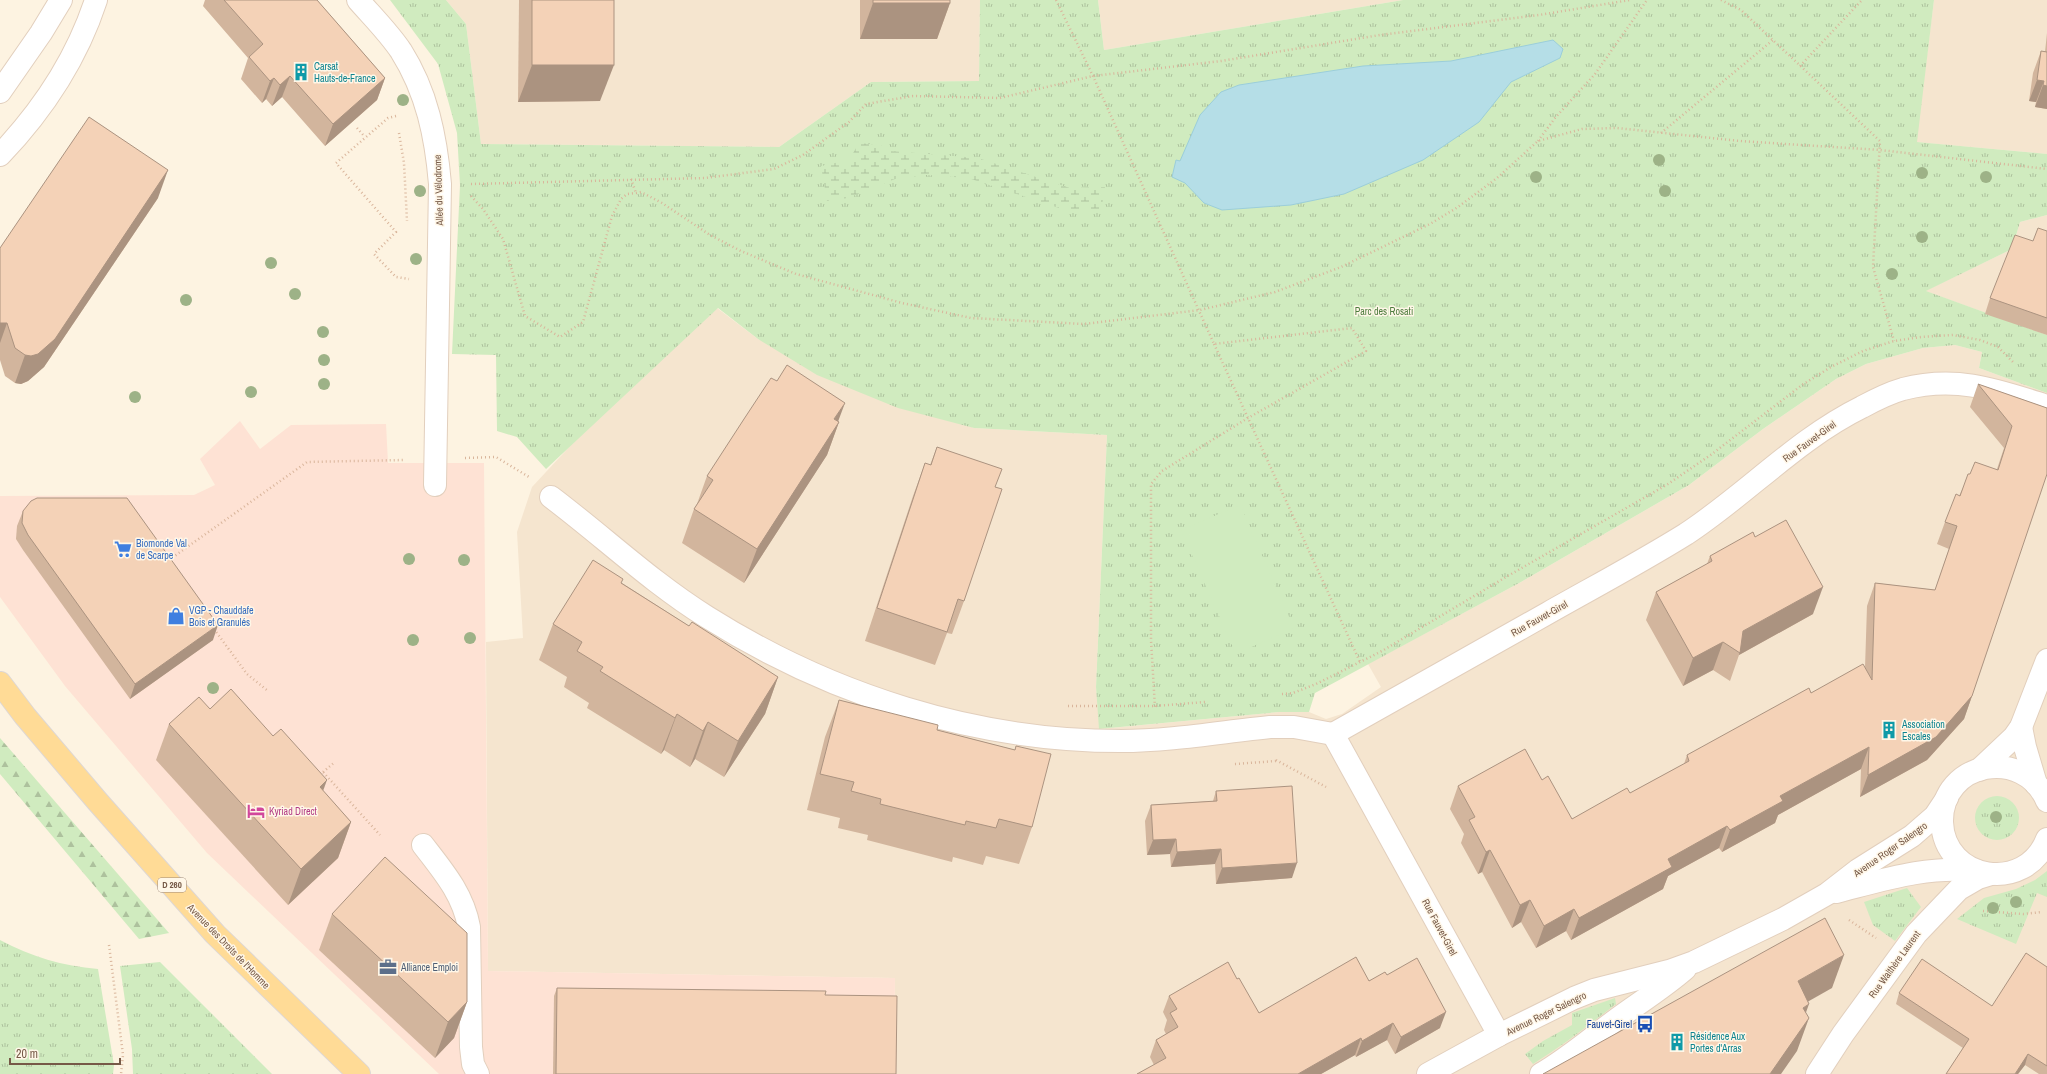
<svg xmlns="http://www.w3.org/2000/svg" width="2047" height="1074" viewBox="0 0 2047 1074" font-family="'Archivo Narrow',sans-serif">
  <defs>
    <pattern id="grass-tufts" width="24" height="20" patternUnits="userSpaceOnUse"><rect width="24" height="20" fill="#d0ebbf"/><path d="M3 7l-1-3M5 7V3M7 7l1-3M15 17l-1-3M17 17v-4M19 17l1-3" fill="none" stroke="#adc19d"/></pattern>
    <pattern id="forest-firs" width="22" height="20" patternUnits="userSpaceOnUse"><rect width="22" height="20" fill="#d0ebbf"/><path d="M5 1l3.5 6h-7zM16 11l3.5 6h-7z" fill="#adc19d"/></pattern>
    <pattern id="wetland-marsh" width="20" height="14" patternUnits="userSpaceOnUse"><rect width="20" height="14" fill="#d0ebbf"/><path d="M1 5h8M5 5V1M11 12h8M15 12V8" fill="none" stroke="#adc19d"/></pattern>
  </defs>
  <rect width="100%" height="100%" fill="#fdf3e1"/>
  <g fill="#f5e5cf">
    <polygon points="446,0 980,0 979,81 871,82 779,147 481,144 466,24"/>
    <polygon points="1098,0 1403,0 1104,50"/>
    <polygon points="1934,0 2047,0 2047,154 1916,142"/>
    <polygon points="2047,215 2047,335 1925,291 2012,249 2020,222"/>
    <polygon points="717,308 758,339 974,428 1107,435 1096,687 1100,729 1279,712 1309,712 1326,719 1342,714 1381,687 1368,664 1521,582 1689,485 1763,429 1836,379 1866,364 1923,348 1955,345 1982,352 1979,368 2047,393 2047,1074 894,1074 895,978 488,971 486,642 523,638 517,532 532,487 572,444"/>
  </g>
  <polygon fill="#fee2d4" points="240,421 260,449 291,425 386,424 388,463 484,463 488,971 895,978 894,1074 439,1074 207,853 65,686 0,597 0,496 194,495 215,485 200,459"/>
  <g fill="url(#grass-tufts)">
    <polygon points="390,0 446,0 466,24 481,144 779,147 871,82 979,81 980,0 1098,0 1104,50 1403,0 1934,0 1917,142 2047,154 2047,215 2020,222 2012,249 1926,291 2047,335 2047,393 1979,368 1982,352 1955,345 1923,348 1866,364 1836,379 1763,429 1689,485 1521,582 1315,693 1309,712 1279,712 1099,729 1096,687 1107,435 974,428 898,408 817,375 758,339 718,308 546,469 517,437 497,431 496,355 452,354 460,185 457,133 438,64"/>
    <circle cx="1997" cy="818" r="22"/>
    <polygon points="2047,871 2047,897 2037,893 2016,944 1957,919 1984,898 2016,889 2035,880"/>
    <polygon points="1907,888 1921,907 1895,941 1873,925 1864,902"/>
    <path d="M0,940C32,957 62,966 98,969L114,1065L113,1074H0Z"/>
    <polygon points="160,962 272,1074 133,1074 132,1049 120,966"/>
    <path d="M1615,998L1616,1004C1589,1025 1562,1046 1533,1064L1525,1054L1543,1041L1572,1025V1013Z"/>
  </g>
  <polygon fill="url(#forest-firs)" points="0,738 169,933 139,939 0,774"/>
  <polygon fill="url(#wetland-marsh)" points="859,143 880,145 891,151 978,158 1070,188 1105,187 1101,212 1062,209 968,178 926,175 895,179 848,198 827,201 821,166 849,160"/>
  <polygon fill="#d0ebbf" points="1240,505 1294,628 1236,654 1181,530"/>
  <polygon fill="#b5dee7" stroke="#9bceda" points="1553,40 1563,49 1560,58 1511,82 1479,122 1423,160 1344,194 1291,205 1222,210 1204,203 1185,183 1172,177 1176,160 1180,161 1200,115 1221,92 1239,85 1363,66 1451,61"/>
  <g fill="none" stroke-linecap="round" stroke-linejoin="round">
    <g stroke="#e2cfbd" stroke-width="24">
      <g id="minor">
        <path d="M358,0C372,16 389,33 401,51C427,92 436,137 440,184L435,485"/>
        <polyline points="0,92 41,33 61,0"/>
        <path d="M0,155C42,111 77,58 96,0"/>
        <path d="M551,497C604,537 651,582 707,617C831,695 974,741 1121,741C1170,741 1221,732 1270,727H1294L1333,734"/>
        <polyline points="2021,727 2025,747 2036,784"/>
        <path d="M1333,734C1405,694 1476,653 1548,613C1594,587 1641,562 1686,534C1747,494 1797,439 1862,407C1875,400 1889,393 1903,389C1957,375 1997,390 2047,406"/>
        <polyline points="1333,734 1499,1035"/>
        <polyline points="1979,770 2014,737 2021,727 2047,660"/>
        <path d="M2047,801C2024,746 1941,761 1942,822C1944,881 2026,894 2047,839"/>
        <path d="M423,845C443,871 463,894 469,927L471,1047L473,1064L478,1074"/>
        <path d="M1836,892C1883,880 1928,865 1977,871"/>
        <polyline points="1428,1074 1499,1035 1574,998 1594,990 1669,971 1694,962 1783,919 1827,894 1858,870 1912,836 1935,816 1947,798"/>
        <path d="M1541,1074C1567,1059 1589,1040 1613,1022C1637,1004 1662,989 1685,969"/>
        <polyline points="1817,1074 1843,1034 1916,934 1959,889 1978,878 1991,874"/>
      </g>
    </g>
    <g stroke="#ded7d3" stroke-width="24">
      <polyline id="major" points="0,683 25,716 98,802 215,934 359,1074"/>
    </g>
    <g stroke="#d9b59b" stroke-width="2.5" stroke-dasharray="1 3" stroke-linecap="butt">
      <polyline points="1056,0 1093,76 1214,344 1352,328 1366,351 1248,418 1162,471 1151,484 1151,640 1155,708"/>
      <polyline points="1721,0 1741,10 1880,141 1873,267 1894,341"/>
      <polyline points="1800,66 1862,0"/>
      <polyline points="396,116 388,118 336,163 396,232 374,254 396,277 409,279"/>
      <polyline points="357,128 365,137"/>
      <polyline points="399,133 404,163 407,221"/>
      <polyline points="1661,133 1773,40"/>
      <polyline points="1538,141 1555,118 1595,74 1647,0"/>
      <polyline points="631,179 636,193"/>
      <polyline points="471,184 705,178 774,169 803,155 849,122 866,104 913,96 1000,98 1093,76 1221,61 1380,35 1539,15 1630,0"/>
      <polyline points="471,196 483,209 503,239 525,316 560,337 583,322 612,216 621,199 627,194 636,193 641,192 662,203 710,235 741,251 796,274 902,303 971,318 1084,324 1200,310 1275,292 1341,267 1430,224 1458,207 1497,178 1538,141 1582,129 1617,128 1740,141 1880,150 2047,169"/>
      <polyline points="1214,344 1360,662"/>
      <polyline points="465,458 496,457 529,477"/>
      <polyline points="169,560 307,462 404,460"/>
      <polyline points="214,629 247,674 268,691"/>
      <polyline points="1282,694 1293,693 1316,684 1382,651 1506,577 1668,484 1712,454 1802,385 1831,367 1863,351 1894,341 1921,337 1953,335 1980,340 1998,347 2014,363"/>
      <polyline points="1068,706 1155,706 1205,702"/>
      <polyline points="1276,760 1326,787"/>
      <polyline points="1235,764 1276,761"/>
      <polyline points="323,772 335,762"/>
      <polyline points="320,774 323,772 380,835"/>
      <polyline points="1983,911 2023,914 2042,912"/>
      <polyline points="1849,920 1876,938"/>
      <polyline points="109,945 123,1055 121,1074"/>
    </g>
    <use href="#minor" stroke="#fff" stroke-width="22"/>
    <use href="#major" stroke="#ffdb96" stroke-width="22"/>
  </g>
  <g fill="#9db287">
    <circle cx="403" cy="100" r="6"/>
    <circle cx="1659" cy="160" r="6"/>
    <circle cx="1922" cy="173" r="6"/>
    <circle cx="1536" cy="177" r="6"/>
    <circle cx="1986" cy="177" r="6"/>
    <circle cx="420" cy="191" r="6"/>
    <circle cx="1665" cy="191" r="6"/>
    <circle cx="1922" cy="237" r="6"/>
    <circle cx="416" cy="259" r="6"/>
    <circle cx="271" cy="263" r="6"/>
    <circle cx="1892" cy="274" r="6"/>
    <circle cx="295" cy="294" r="6"/>
    <circle cx="186" cy="300" r="6"/>
    <circle cx="323" cy="332" r="6"/>
    <circle cx="324" cy="360" r="6"/>
    <circle cx="324" cy="384" r="6"/>
    <circle cx="251" cy="392" r="6"/>
    <circle cx="135" cy="397" r="6"/>
    <circle cx="409" cy="559" r="6"/>
    <circle cx="464" cy="560" r="6"/>
    <circle cx="470" cy="638" r="6"/>
    <circle cx="413" cy="640" r="6"/>
    <circle cx="213" cy="688" r="6"/>
    <circle cx="1996" cy="817" r="6"/>
    <circle cx="2016" cy="902" r="6"/>
    <circle cx="1993" cy="908" r="6"/>
  </g>
  <g fill="#d2b59d">
    <polygon points="205,0 317,0 385,78 377,100 325,146 282,97 272,106 266,99 262,103 241,79 248,58 203,6"/>
    <polygon points="519,0 614,0 600,101 518,102"/>
    <polygon points="860,0 950,0 950,3 937,39 860,39"/>
    <polygon points="2047,33 2047,109 2035,107 2036,102 2029,101 2033,73 2041,51 2045,52"/>
    <polygon points="158,198 44,367 28,381 21,384 15,383 5,376 0,360 0,248"/>
    <polygon points="2047,231 2047,335 1985,314 1990,298 2033,241"/>
    <polygon points="777,381 839,422 827,455 744,583 682,543 694,509 697,504 707,476"/>
    <polygon points="1978,384 2047,408 1972,696 1964,719 1927,760 1860,797 1861,769 1778,815 1775,823 1722,852 1719,848 1668,876 1663,889 1571,940 1566,931 1536,948 1521,922 1512,928 1482,872 1478,874 1461,843 1464,834 1450,809 1458,786 1542,780 1572,819 1630,793 1684,764 1687,755 1811,693 1865,668 1867,606 1875,583 1935,590 1949,549 1937,544 1945,522 1959,496 1970,474 1997,469 2004,448 1970,407"/>
    <polygon points="937,447 995,487 964,601 952,634 947,633 935,665 865,641 913,496 925,463 930,465"/>
    <polygon points="23,511 213,640 130,699 23,550 16,539 17,526"/>
    <polygon points="1755,537 1813,614 1739,655 1730,681 1713,670 1683,686 1646,620 1656,592 1707,564 1710,556"/>
    <polygon points="622,583 689,626 778,677 765,714 724,777 695,759 690,767 664,750 661,754 587,708 589,703 564,687 567,677 539,660 553,624"/>
    <polygon points="839,700 937,730 1015,750 1016,746 1032,827 1019,864 986,856 983,865 953,857 952,862 867,840 868,835 838,828 840,818 807,810 825,737"/>
    <polygon points="210,709 323,791 351,822 338,858 288,905 156,760 169,724"/>
    <polygon points="1216,791 1292,878 1216,884 1215,864 1171,867 1170,854 1147,855 1145,821 1151,805 1213,801"/>
    <polygon points="332,914 467,1002 454,1038 435,1058 319,950"/>
    <polygon points="2047,967 2047,1074 2039,1074 2025,1065 2018,1074 1946,1074 1963,1048 1896,1004 1899,993 1992,1006"/>
    <polygon points="1387,975 1440,1028 1395,1054 1387,1040 1356,1057 1355,1055 1321,1074 1137,1074 1154,1065 1150,1057 1156,1040 1166,1034 1164,1030 1167,1020 1163,1012 1169,996 1237,979 1259,1013"/>
    <polygon points="557,988 825,995 896,1074 553,1074 554,996"/>
  </g>
  <g fill="#ab9380">
    <polygon points="873,3 950,3 937,39 860,39"/>
    <polygon points="532,65 614,65 600,101 518,102"/>
    <polygon points="290,76 282,97 272,106 280,85"/>
    <polygon points="274,78 266,99 262,103 270,81"/>
    <polygon points="385,78 377,100 325,146 333,124"/>
    <polygon points="2037,80 2044,81 2036,102 2029,101"/>
    <polygon points="2043,85 2047,86 2047,109 2035,107"/>
    <polygon points="168,170 158,198 44,367 28,381 21,384 15,383 25,355"/>
    <polygon points="0,323 7,323 0,343"/>
    <polygon points="845,403 836,427 839,422 827,455 744,583 757,549 834,419"/>
    <polygon points="1823,587 1813,614 1739,655 1743,631"/>
    <polygon points="218,625 213,640 130,699 135,684"/>
    <polygon points="1723,642 1713,670 1683,686 1693,658"/>
    <polygon points="778,677 765,714 724,777 738,741"/>
    <polygon points="1972,696 1964,719 1927,760 1860,797 1868,775"/>
    <polygon points="677,714 664,750 661,754 675,718"/>
    <polygon points="708,722 695,759 690,767 703,731"/>
    <polygon points="1869,747 1861,769 1778,815 1775,823 1722,852 1730,830 1780,796"/>
    <polygon points="327,780 314,816 320,787"/>
    <polygon points="351,822 338,858 288,905 301,869"/>
    <polygon points="1727,826 1719,848 1668,876 1663,889 1571,940 1579,918 1668,859"/>
    <polygon points="1176,839 1170,854 1147,855 1153,840"/>
    <polygon points="1221,849 1215,864 1171,867 1177,852"/>
    <polygon points="1490,850 1482,872 1478,874 1486,852"/>
    <polygon points="1297,863 1292,878 1216,884 1222,868"/>
    <polygon points="1530,900 1521,922 1512,928 1520,905"/>
    <polygon points="1574,909 1566,931 1536,948 1544,926"/>
    <polygon points="1844,955 1832,988 1786,1014 1798,981"/>
    <polygon points="467,1002 454,1038 435,1058 448,1022"/>
    <polygon points="1809,1004 1799,1032 1809,1018 1797,1051 1781,1074 1770,1074 1803,1008"/>
    <polygon points="1446,1012 1440,1028 1395,1054 1401,1037"/>
    <polygon points="1393,1023 1387,1040 1356,1057 1362,1041"/>
    <polygon points="1361,1038 1355,1055 1321,1074 1298,1074"/>
    <polygon points="2028,1054 2025,1065 2018,1074 2015,1074"/>
  </g>
  <g fill="#f4d2b7" stroke="#ab9380">
    <polygon points="224,0 317,0 385,78 333,124 290,76 280,85 274,78 270,81 249,57 263,44"/>
    <rect x="532" y="0" width="82" height="65"/>
    <rect x="873" y="0" width="77" height="3"/>
    <polygon points="2041,51 2047,52 2047,86 2043,85 2044,81 2037,80"/>
    <polygon points="89,117 168,170 55,339 38,354 31,356 25,355 15,348 7,323 0,323 0,248"/>
    <polygon points="2038,228 2047,231 2047,318 1990,298 2015,235 2033,241"/>
    <polygon points="787,365 845,403 834,419 839,422 757,549 694,509 713,480 707,476 744,419 771,378 777,381"/>
    <polygon points="1978,384 2047,408 2047,474 1972,696 1936,737 1868,775 1869,747 1780,796 1783,801 1730,830 1727,826 1668,859 1672,867 1579,918 1574,909 1544,926 1530,900 1520,905 1490,850 1486,852 1469,820 1475,817 1458,786 1525,749 1542,780 1548,776 1572,819 1627,788 1630,793 1689,761 1687,755 1809,688 1811,693 1863,664 1872,680 1875,583 1935,590 1957,526 1945,522 1956,494 1960,496 1968,474 1970,474 1975,462 1998,470 2012,426"/>
    <polygon points="937,447 1002,469 995,487 1002,489 964,601 958,599 947,632 877,608 925,463 931,465"/>
    <polygon points="37,498 127,498 218,625 135,684 28,535 22,523 23,511 31,501"/>
    <polygon points="1786,520 1823,587 1743,631 1740,653 1723,642 1693,658 1656,592 1712,561 1710,556 1753,532 1755,537"/>
    <polygon points="593,560 623,579 621,583 689,626 692,622 778,677 738,741 708,722 703,731 677,714 675,718 600,671 603,667 577,651 582,642 553,624"/>
    <polygon points="231,689 273,736 281,729 327,780 320,787 351,822 301,869 169,724 199,697 210,709"/>
    <polygon points="839,700 938,725 937,730 1015,750 1016,746 1051,754 1032,827 999,819 996,828 966,821 965,825 880,804 881,799 851,791 854,782 820,774"/>
    <polygon points="1292,786 1297,863 1222,868 1221,849 1177,852 1176,839 1153,840 1151,805 1217,801 1216,791"/>
    <polygon points="385,857 467,933 467,1002 448,1022 332,914"/>
    <polygon points="1825,918 1844,955 1798,981 1809,1004 1803,1008 1809,1018 1770,1074 1543,1074"/>
    <polygon points="2026,953 2047,967 2047,1066 2028,1054 2015,1074 1946,1074 1969,1039 1899,993 1922,959 1992,1006"/>
    <polygon points="1356,957 1369,981 1385,972 1387,975 1417,958 1446,1012 1401,1037 1393,1023 1362,1041 1361,1038 1298,1074 1137,1074 1166,1058 1156,1040 1178,1027 1170,1013 1177,1009 1169,996 1228,962 1237,979 1239,978 1259,1013"/>
    <polygon points="557,988 826,991 825,995 897,996 896,1074 556,1074"/>
  </g>
  <defs>
    <g id="building-bare" transform="scale(1.38)"><path d="M-4-6H4V6H1V3H-1V6H-4ZM-2.5-4.3h1.7v1.8h-1.7ZM.8-4.3h1.7v1.8H.8ZM-2.5-1h1.7V.8h-1.7ZM.8-1h1.7V.8H.8Z" fill="#0f9aa8" stroke="#fff7e8" stroke-width="2.5" paint-order="stroke"/></g>
    <g id="supermarket-bare" transform="scale(1.38)"><path d="M-6-5.5h2.5l.6 2H6L4.5 2H-2.5L-4.4-4H-6ZM-1.5 3.2a1.3 1.3 0 1 0 .1 0ZM3 3.2a1.3 1.3 0 1 0 .1 0Z" fill="#3f7fe0" stroke="#fff7e8" stroke-width="2.5" paint-order="stroke"/></g>
    <g id="shop-bare" transform="scale(1.38)"><path d="M-5-2.5h2.3a2.7 3.5 0 0 1 5.4 0H5L5.5 6h-11ZM-1.5-2.5h3a1.5 2.3 0 0 0-3 0Z" fill="#3f7fe0" stroke="#fff7e8" stroke-width="2.5" paint-order="stroke"/></g>
    <g id="hotel-bare" transform="scale(1.38)"><path d="M-6-4.5h1.5V1H6V5H4.5V3h-9V5H-6ZM-4 0a1.8 1.8 0 1 1 3.6 0ZM.5 0V-2.5h3Q6-2.5 6 0Z" fill="#d1479c" stroke="#fff7e8" stroke-width="2.5" paint-order="stroke"/></g>
    <g id="office-bare" transform="scale(1.38)"><path d="M-6-3h4V-5.5h4V-3h4V5H-6ZM-1-4.5V-3h2v-1.5ZM-6 0V1H6V0Z" fill="#5c6f8a" stroke="#fff7e8" stroke-width="2.5" paint-order="stroke"/></g>
    <g id="bus-bare" transform="scale(1.38)"><path d="M-5-6H5V4H4V6H2V4H-2V6H-4V4H-5ZM-3.5-4V0h7V-4ZM-3.5 1.2v1.5H-2V1.2ZM2 1.2v1.5H3.5V1.2Z" fill="#1a4fb4" stroke="#fff7e8" stroke-width="2.5" paint-order="stroke"/></g>
  </defs>
  <g fill-rule="evenodd">
    <use href="#building-bare" x="301" y="72"/>
    <use href="#supermarket-bare" x="123" y="549"/>
    <use href="#shop-bare" x="176" y="616"/>
    <use href="#building-bare" x="1889" y="730"/>
    <use href="#hotel-bare" x="256" y="811"/>
    <use href="#office-bare" x="388" y="967"/>
    <use href="#bus-bare" x="1645" y="1024"/>
    <use href="#building-bare" x="1677" y="1042"/>
  </g>
  <g text-anchor="middle" stroke-width="3" stroke-linejoin="round" paint-order="stroke">
    <rect fill="#fff7e8" stroke="#9f8877" stroke-width="1" x="158" y="878" width="28" height="14" rx="3"/>
    <g font-size="9" font-weight="bold" fill="#765947">
      <text x="172" y="888">D 260</text>
    </g>
    <g font-size="10" fill="#0d838f" stroke="#fff7e8" text-anchor="start">
      <text x="314" y="70">Carsat<tspan x="314" dy="12">Hauts-de-France</tspan></text>
      <text x="1902" y="728">Association<tspan x="1902" dy="12">Escales</tspan></text>
      <text x="1690" y="1040">Résidence Aux<tspan x="1690" dy="12">Portes d'Arras</tspan></text>
    </g>
    <g font-size="10" fill="#765947" stroke="#fff7e8">
      <text transform="translate(438 190) rotate(-92)" y="4">Allée du Vélodrome</text>
      <text transform="translate(1809 441) rotate(-36)" y="4">Rue Fauvet-Girel</text>
      <text transform="translate(1539 618) rotate(-29)" y="4">Rue Fauvet-Girel</text>
      <text transform="translate(1890 849) rotate(-35)" y="4">Avenue Roger Salengro</text>
      <text transform="translate(1440 927) rotate(62)" y="4">Rue Fauvet-Girel</text>
      <text transform="translate(229 946) rotate(46)" y="4">Avenue des Droits de l'Homme</text>
      <text transform="translate(1894 964) rotate(-54)" y="4">Rue Walthère Laurent</text>
      <text transform="translate(1546 1013) rotate(-26)" y="4">Avenue Roger Salengro</text>
    </g>
    <g font-size="10" fill="#4e7c3e" stroke="#fff7e8">
      <text x="1384" y="315">Parc des Rosati</text>
    </g>
    <g font-size="10" fill="#366cbe" stroke="#fff7e8" text-anchor="start">
      <text x="136" y="547">Biomonde Val<tspan x="136" dy="12">de Scarpe</tspan></text>
      <text x="189" y="614">VGP - Chauddafe<tspan x="189" dy="12">Bois et Granulés</tspan></text>
    </g>
    <g font-size="10" fill="#b23c85" stroke="#fff7e8" text-anchor="start">
      <text x="269" y="815">Kyriad Direct</text>
    </g>
    <g font-size="10" fill="#4e5e75" stroke="#fff7e8" text-anchor="start">
      <text x="401" y="971">Alliance Emploi</text>
    </g>
    <g font-size="10" fill="#164399" stroke="#fff7e8" text-anchor="end">
      <text x="1632" y="1028">Fauvet-Girel</text>
    </g>
  </g>
  <path d="M10 1058v6h110v-6" fill="none" stroke="#765947" stroke-width="2"/>
  <text x="16" y="1058" font-size="12" fill="#765947" stroke="#fff7e8" stroke-width="3" paint-order="stroke">20 m</text>
</svg>
